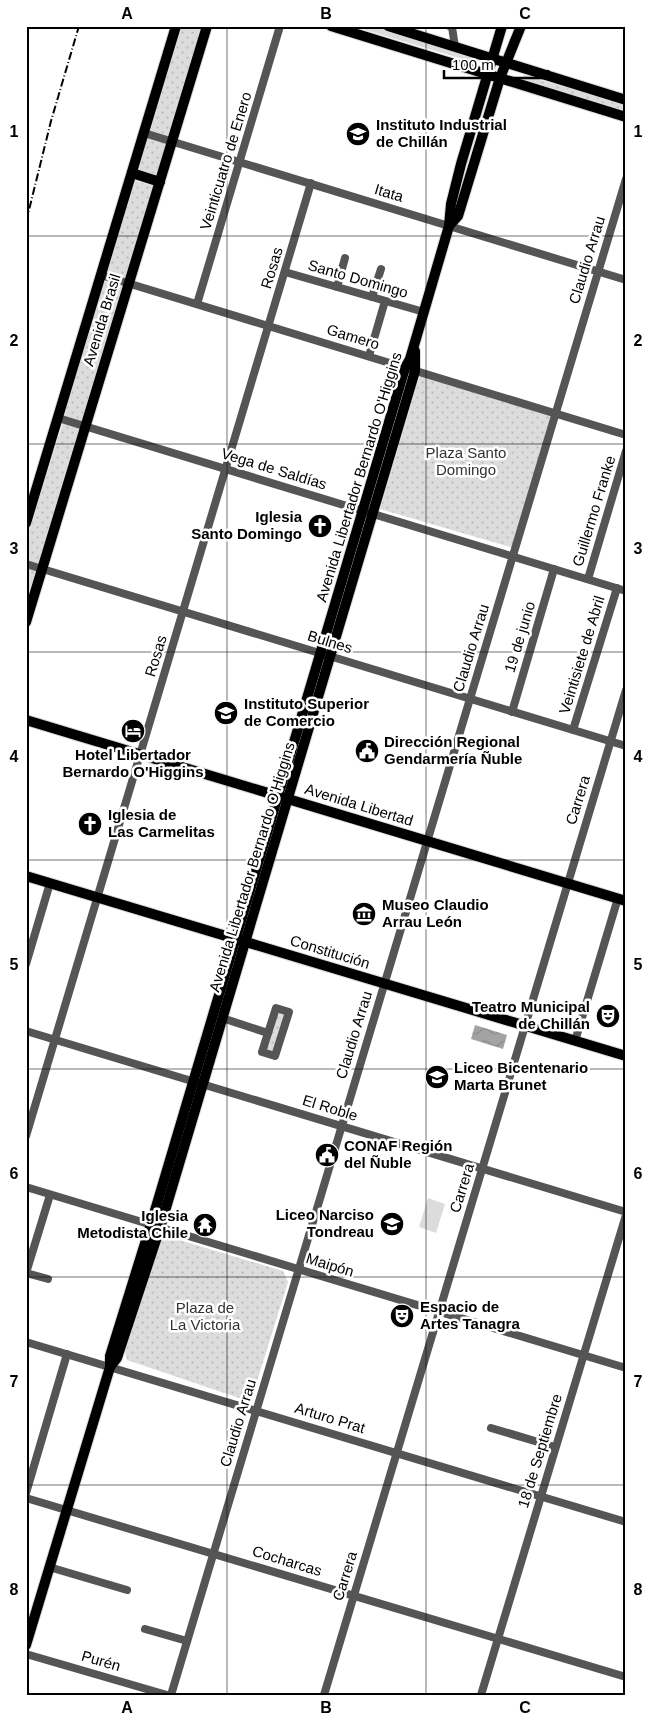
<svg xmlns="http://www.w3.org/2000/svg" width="652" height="1721" viewBox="0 0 652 1721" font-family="Arial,sans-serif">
  <defs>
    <pattern id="park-dots" width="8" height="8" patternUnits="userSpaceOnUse" patternTransform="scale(1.25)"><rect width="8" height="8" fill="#dcdcdc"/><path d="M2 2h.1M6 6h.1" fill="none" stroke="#bbb" stroke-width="1.8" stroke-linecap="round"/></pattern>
    <pattern id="water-waves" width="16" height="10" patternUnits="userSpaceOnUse" patternTransform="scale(1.25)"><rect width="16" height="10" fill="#a3a3a3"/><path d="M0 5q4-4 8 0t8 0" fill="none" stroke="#8b8b8b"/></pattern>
  </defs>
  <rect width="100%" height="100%" fill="#fff"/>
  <g fill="#dcdcdc">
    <polygon points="376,26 478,57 476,63 355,27"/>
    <polygon points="428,1198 445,1204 436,1233 419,1227"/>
  </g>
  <g fill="url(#park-dots)">
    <polygon points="180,26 205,26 171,137 148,131"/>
    <polygon points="524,75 568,88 575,86 626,102 626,112 521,82"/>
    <polygon points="146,137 168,143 158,177 135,170"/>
    <polygon points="133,180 153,186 127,280 105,273"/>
    <polygon points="103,280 125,287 84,423 61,417"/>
    <polygon points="420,375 553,415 513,548 380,509"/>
    <polygon points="63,423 82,429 39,564 26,561 26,539"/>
    <polygon points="26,567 38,571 26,609"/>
    <polygon points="277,1009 288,1013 274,1054 264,1051"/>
    <polygon points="166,1236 283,1271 288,1282 253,1394 239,1398 127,1360 124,1348 158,1242"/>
  </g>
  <polygon fill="url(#water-waves)" points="475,1025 507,1035 503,1049 471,1039"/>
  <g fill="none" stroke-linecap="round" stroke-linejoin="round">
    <g stroke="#dbdbdb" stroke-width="12">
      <g id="major">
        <polyline points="331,26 626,117"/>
        <polyline points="388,26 626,100"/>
        <polyline points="132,173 160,182"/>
        <polyline points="449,226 458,216 500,78 521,26"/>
        <polyline points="26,523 176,26"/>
        <polyline points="26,622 207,26"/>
        <polyline points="26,720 626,901"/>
        <polyline points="26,876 626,1056"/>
        <polyline points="110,1367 117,1358 160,1228 415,371 415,351"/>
        <polyline points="26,1645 110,1367 110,1356 151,1224 405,368 410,359 449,226 451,204 461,164 502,26"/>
      </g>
    </g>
    <g stroke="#555" stroke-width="8">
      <polyline points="449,26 452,27 455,47"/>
      <polyline points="144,133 626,280"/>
      <polyline points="285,272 424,312"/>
      <polyline points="101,275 626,435"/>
      <polyline points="337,287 345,258"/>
      <polyline points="372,297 381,269"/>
      <polyline points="197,304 280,26"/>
      <polyline points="369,356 385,301"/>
      <polyline points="58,418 626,591"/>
      <polyline points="26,564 626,746"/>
      <polyline points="588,579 626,451"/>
      <polyline points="512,712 554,569"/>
      <polyline points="573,730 617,588"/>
      <polyline points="26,964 50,883"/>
      <polygon points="276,1008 289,1012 275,1056 262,1052"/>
      <polyline points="222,1018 268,1033"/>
      <polyline points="26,1031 626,1212"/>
      <polyline points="575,1041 618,898"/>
      <polyline points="26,1136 311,183"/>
      <polyline points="26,1187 626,1368"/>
      <polyline points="26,1273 50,1195"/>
      <polyline points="26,1273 48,1279"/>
      <polyline points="26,1342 626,1522"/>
      <polyline points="491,1428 555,1447"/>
      <polyline points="26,1493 67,1354"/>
      <polyline points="26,1498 626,1677"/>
      <polyline points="49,1567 127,1590"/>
      <polyline points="145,1629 187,1641"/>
      <polyline points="26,1654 167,1695"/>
      <polyline points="171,1695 626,179"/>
      <polyline points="324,1695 626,690"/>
      <polyline points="481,1695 626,1215"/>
    </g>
    <use href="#major" stroke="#000" stroke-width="10"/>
    <polyline stroke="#000" stroke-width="2" stroke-dasharray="8 2.5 1 2.5" stroke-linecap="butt" points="26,222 51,121 79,26"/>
  </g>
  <path fill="none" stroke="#000" stroke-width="1" stroke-opacity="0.55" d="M227,26V1695M426,26V1695M26,236H626M26,444H626M26,652H626M26,860H626M26,1069H626M26,1277H626M26,1485H626"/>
  <defs>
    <g id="university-disc" transform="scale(1.25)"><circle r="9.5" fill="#000" stroke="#fff"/><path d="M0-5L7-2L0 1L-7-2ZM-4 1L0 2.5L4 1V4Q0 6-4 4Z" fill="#fff"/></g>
    <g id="church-disc" transform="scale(1.25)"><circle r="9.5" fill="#000" stroke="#fff"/><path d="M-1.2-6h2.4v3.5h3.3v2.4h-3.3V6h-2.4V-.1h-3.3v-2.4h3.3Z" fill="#fff"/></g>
    <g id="hotel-disc" transform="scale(1.25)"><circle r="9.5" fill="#000" stroke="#fff"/><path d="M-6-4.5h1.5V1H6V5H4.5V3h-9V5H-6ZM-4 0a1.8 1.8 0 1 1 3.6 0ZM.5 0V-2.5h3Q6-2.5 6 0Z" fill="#fff"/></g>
    <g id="civic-disc" transform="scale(1.25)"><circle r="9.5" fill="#000" stroke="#fff"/><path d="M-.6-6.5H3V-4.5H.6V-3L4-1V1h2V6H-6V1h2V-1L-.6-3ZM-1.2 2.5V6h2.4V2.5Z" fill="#fff"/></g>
    <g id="museum-disc" transform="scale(1.25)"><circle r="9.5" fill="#000" stroke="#fff"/><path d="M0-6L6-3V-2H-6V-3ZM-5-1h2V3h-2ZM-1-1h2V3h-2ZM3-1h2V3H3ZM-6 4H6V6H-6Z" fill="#fff"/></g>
    <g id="theatre-disc" transform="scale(1.25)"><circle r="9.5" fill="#000" stroke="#fff"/><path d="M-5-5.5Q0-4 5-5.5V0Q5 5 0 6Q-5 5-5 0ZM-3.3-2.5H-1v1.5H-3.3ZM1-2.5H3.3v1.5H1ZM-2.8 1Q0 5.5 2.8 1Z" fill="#fff"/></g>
    <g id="school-disc" transform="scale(1.25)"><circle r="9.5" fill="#000" stroke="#fff"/><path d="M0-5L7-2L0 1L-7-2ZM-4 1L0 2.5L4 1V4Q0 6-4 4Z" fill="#fff"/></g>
    <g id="temple-disc" transform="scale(1.25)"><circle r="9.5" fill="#000" stroke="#fff"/><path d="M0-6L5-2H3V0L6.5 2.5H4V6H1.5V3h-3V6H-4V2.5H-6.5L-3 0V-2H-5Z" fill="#fff"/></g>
  </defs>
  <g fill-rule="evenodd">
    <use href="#university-disc" x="358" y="134"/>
    <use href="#church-disc" x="320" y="526"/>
    <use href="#university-disc" x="226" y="713"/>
    <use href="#hotel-disc" x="133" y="731"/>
    <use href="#civic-disc" x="367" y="751"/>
    <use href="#church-disc" x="90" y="824"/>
    <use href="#museum-disc" x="364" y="914"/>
    <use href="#theatre-disc" x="608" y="1016"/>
    <use href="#school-disc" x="437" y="1077"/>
    <use href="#civic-disc" x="327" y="1155"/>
    <use href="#school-disc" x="392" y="1224"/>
    <use href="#temple-disc" x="205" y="1225"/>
    <use href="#theatre-disc" x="402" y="1316"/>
  </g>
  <g text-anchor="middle" stroke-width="5" stroke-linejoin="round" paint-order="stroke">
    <g font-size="15" font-weight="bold" fill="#000" stroke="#fff" text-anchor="start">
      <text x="376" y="130">Instituto Industrial<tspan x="376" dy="17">de Chillán</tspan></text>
      <text x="302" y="522" text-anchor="end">Iglesia<tspan x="302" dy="17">Santo Domingo</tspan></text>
      <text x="244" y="709">Instituto Superior<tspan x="244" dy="17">de Comercio</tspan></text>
      <text x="384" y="747">Dirección Regional<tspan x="384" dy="17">Gendarmería Ñuble</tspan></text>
      <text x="133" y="760" text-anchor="middle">Hotel Libertador<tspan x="133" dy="17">Bernardo O'Higgins</tspan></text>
      <text x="108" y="820">Iglesia de<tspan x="108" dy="17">Las Carmelitas</tspan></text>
      <text x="382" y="910">Museo Claudio<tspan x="382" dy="17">Arrau León</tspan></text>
      <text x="590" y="1012" text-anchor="end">Teatro Municipal<tspan x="590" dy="17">de Chillán</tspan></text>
      <text x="454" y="1073">Liceo Bicentenario<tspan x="454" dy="17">Marta Brunet</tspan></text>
      <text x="344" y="1151">CONAF Región<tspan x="344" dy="17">del Ñuble</tspan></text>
      <text x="374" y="1220" text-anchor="end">Liceo Narciso<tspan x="374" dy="17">Tondreau</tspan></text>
      <text x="188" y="1221" text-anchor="end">Iglesia<tspan x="188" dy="17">Metodista Chile</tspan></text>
      <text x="420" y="1312">Espacio de<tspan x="420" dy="17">Artes Tanagra</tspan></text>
    </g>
    <g font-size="15" fill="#000" stroke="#fff">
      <text transform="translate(226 161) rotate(-73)" y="5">Veinticuatro de Enero</text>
      <text transform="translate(389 193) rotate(17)" y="5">Itata</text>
      <text transform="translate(587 260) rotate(-73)" y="5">Claudio Arrau</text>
      <text transform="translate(272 268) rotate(-73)" y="5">Rosas</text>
      <text transform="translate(358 279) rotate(16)" y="5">Santo Domingo</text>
      <text transform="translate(102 320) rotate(-73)" y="5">Avenida Brasil</text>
      <text transform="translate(353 337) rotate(17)" y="5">Gamero</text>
      <text transform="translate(274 469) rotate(17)" y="5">Vega de Saldías</text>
      <text transform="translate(359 477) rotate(-73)" y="5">Avenida Libertador Bernardo O'Higgins</text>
      <text transform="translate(594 511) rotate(-73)" y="5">Guillermo Franke</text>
      <text transform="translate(520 637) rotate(-73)" y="5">19 de junio</text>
      <text transform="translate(330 642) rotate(17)" y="5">Bulnes</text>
      <text transform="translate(471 648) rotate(-73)" y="5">Claudio Arrau</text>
      <text transform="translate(582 655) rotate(-73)" y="5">Veintisiete de Abril</text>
      <text transform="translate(156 656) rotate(-73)" y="5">Rosas</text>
      <text transform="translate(578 800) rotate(-73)" y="5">Carrera</text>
      <text transform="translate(359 805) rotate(17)" y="5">Avenida Libertad</text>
      <text transform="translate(252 867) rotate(-73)" y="5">Avenida Libertador Bernardo O'Higgins</text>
      <text transform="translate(330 952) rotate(17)" y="5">Constitución</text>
      <text transform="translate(354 1035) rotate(-73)" y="5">Claudio Arrau</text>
      <text transform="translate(330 1108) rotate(17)" y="5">El Roble</text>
      <text transform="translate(462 1188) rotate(-73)" y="5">Carrera</text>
      <text transform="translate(330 1265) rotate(17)" y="5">Maipón</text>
      <text transform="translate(330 1418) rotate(17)" y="5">Arturo Prat</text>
      <text transform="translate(238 1423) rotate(-73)" y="5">Claudio Arrau</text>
      <text transform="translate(540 1451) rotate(-73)" y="5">18 de Septiembre</text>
      <text transform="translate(287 1561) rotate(17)" y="5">Cocharcas</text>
      <text transform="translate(345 1576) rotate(-73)" y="5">Carrera</text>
      <text transform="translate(101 1661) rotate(16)" y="5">Purén</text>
    </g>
    <g font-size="15" fill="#333" stroke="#fff">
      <text x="466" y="458">Plaza Santo<tspan x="466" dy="17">Domingo</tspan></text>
      <text x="205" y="1313">Plaza de<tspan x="205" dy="17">La Victoria</tspan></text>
    </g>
  </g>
  <rect width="652" height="1721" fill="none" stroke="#ffffff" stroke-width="55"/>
  <path d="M444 70v8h104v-8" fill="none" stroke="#000000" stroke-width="2.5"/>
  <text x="452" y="70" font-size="15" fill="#000000" stroke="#ffffff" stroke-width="4" paint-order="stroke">100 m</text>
  <rect x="28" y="28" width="596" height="1666" fill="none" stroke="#000" stroke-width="2"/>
  <g font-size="16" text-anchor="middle" font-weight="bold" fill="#000">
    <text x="127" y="19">A</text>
    <text x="326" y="19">B</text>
    <text x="525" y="19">C</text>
    <text x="14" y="137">1</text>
    <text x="638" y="137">1</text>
    <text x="14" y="346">2</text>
    <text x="638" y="346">2</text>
    <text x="14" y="554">3</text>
    <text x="638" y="554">3</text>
    <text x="14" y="762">4</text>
    <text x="638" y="762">4</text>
    <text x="14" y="970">5</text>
    <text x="638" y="970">5</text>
    <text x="14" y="1179">6</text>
    <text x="638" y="1179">6</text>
    <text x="14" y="1387">7</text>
    <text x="638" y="1387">7</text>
    <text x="14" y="1595">8</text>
    <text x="638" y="1595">8</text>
    <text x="127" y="1713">A</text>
    <text x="326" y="1713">B</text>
    <text x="525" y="1713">C</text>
  </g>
</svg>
